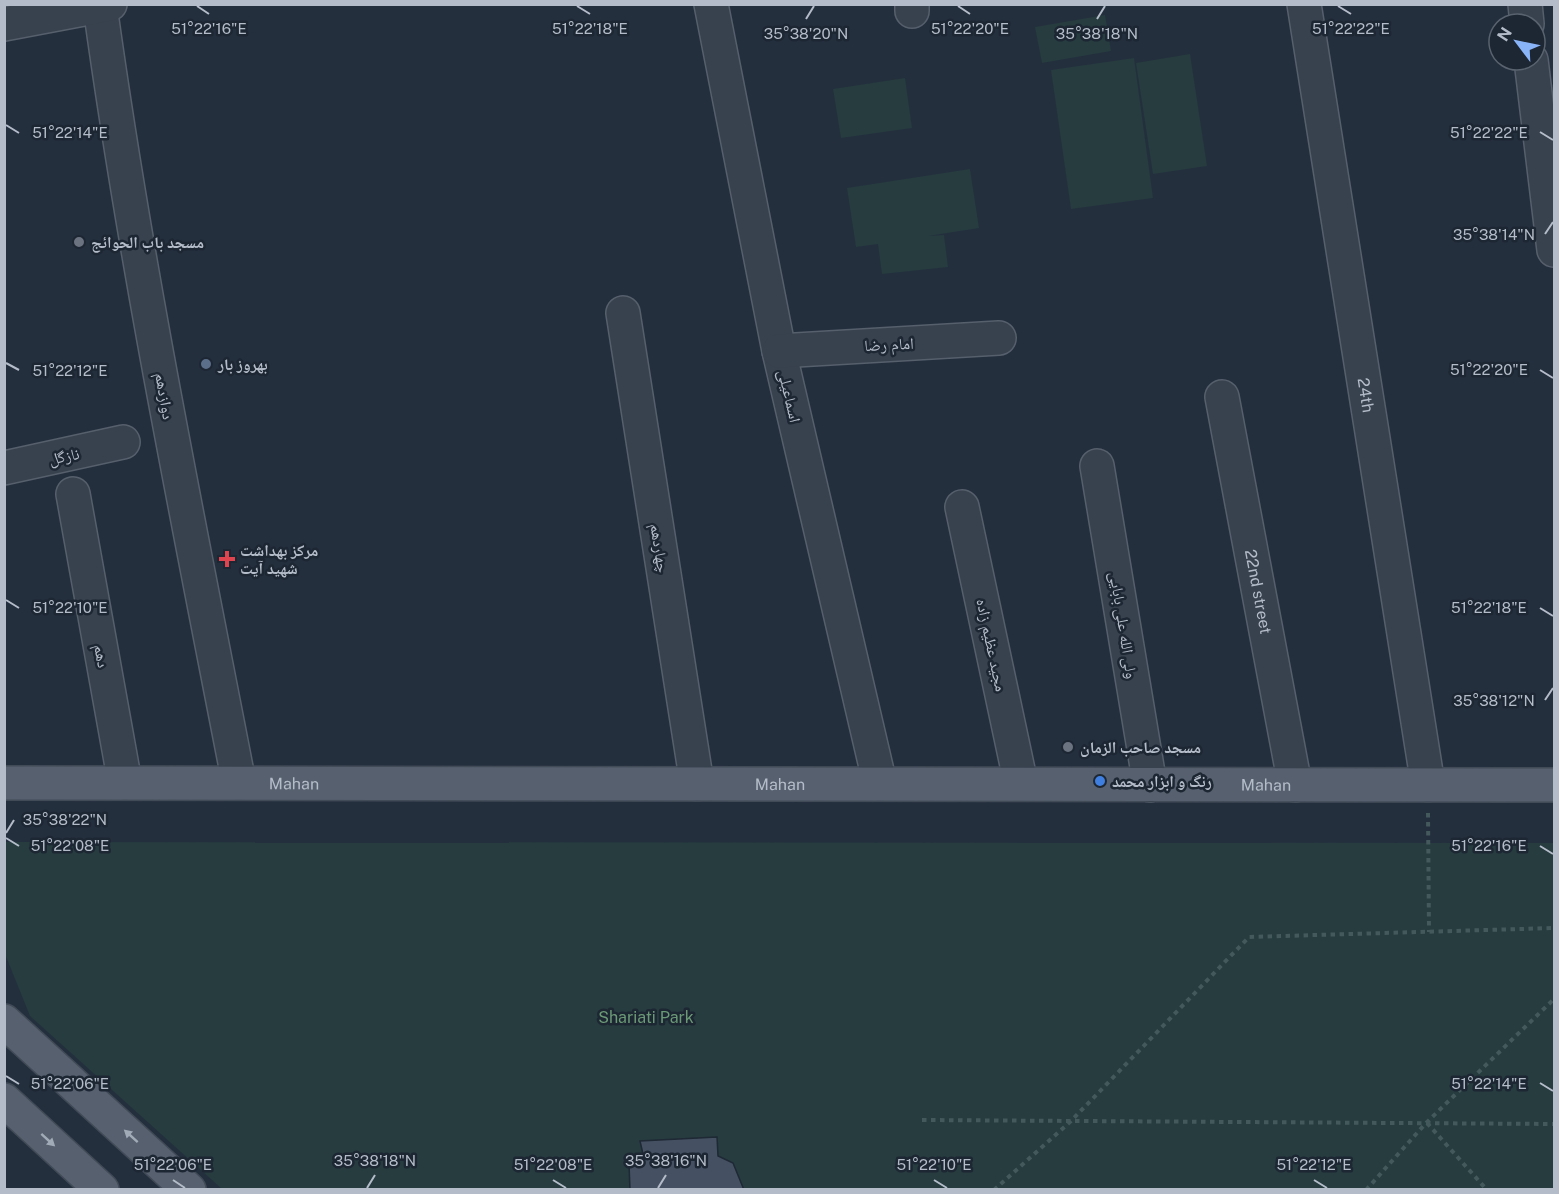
<svg xmlns="http://www.w3.org/2000/svg" width="1559" height="1194" viewBox="0 0 1559 1194" font-family="'Public Sans','Noto Naskh Arabic',sans-serif">
  <rect width="100%" height="100%" fill="#242f3e"/>
  <g fill="#263c3f">
    <polygon points="1105,15 1111,51 1042,63 1035,27"/>
    <polygon points="1190,54 1207,166 1153,174 1136,63"/>
    <polygon points="1134,58 1153,198 1071,209 1051,70"/>
    <polygon points="905,78 912,128 841,138 833,89"/>
    <polygon points="970,169 979,228 928,236 944,235 948,267 882,274 878,244 856,247 847,188"/>
    <polygon points="4,842 1554,843 1554,1189 222,1189 30,1016 5,954"/>
  </g>
  <polygon fill="#455162" stroke="#1f2835" stroke-width="1.5" points="717,1137 718,1156 733,1163 744,1190 630,1190 629,1163 643,1154 640,1141"/>
  <g fill="none" stroke-linecap="round" stroke-linejoin="round">
    <g stroke="#565f6c" stroke-width="36">
      <g id="minor">
        <polyline points="711,4 779,351 880,784"/>
        <polyline points="912,4 912,11"/>
        <path id="s1" d="M1304,4L1428,785"/>
        <polyline points="1525,4 1527,24"/>
        <path d="M100,6C136,267 189,525 239,783"/>
        <polyline points="4,24 110,4"/>
        <polyline points="1531,60 1554,250"/>
        <polyline points="623,313 697,784"/>
        <polyline points="779,351 999,338"/>
        <path id="s2" d="M1222,397L1295,785"/>
        <polyline points="1097,466 1150,785"/>
        <polyline points="4,468 123,442"/>
        <polyline points="73,494 125,783"/>
        <polyline points="962,507 1021,784"/>
      </g>
    </g>
    <g stroke="#414a57" stroke-width="36">
      <g id="major">
        <path id="s3" d="M4,783L1554,785"/>
        <polyline points="4,1021 189,1190"/>
        <polyline points="4,1100 102,1190"/>
      </g>
    </g>
    <g stroke="#44595c" stroke-width="4" stroke-dasharray="4.5 4.5" stroke-linecap="butt">
      <polyline points="1428,813 1429,932"/>
      <polyline points="922,1120 1554,1124"/>
      <polyline points="1427,1123 1487,1190"/>
      <polyline points="994,1190 1071,1121 1249,937 1554,928"/>
      <polyline points="1366,1190 1426,1123 1554,999"/>
    </g>
    <use href="#minor" stroke="#38414e" stroke-width="33"/>
    <use href="#major" stroke="#56606e" stroke-width="33"/>
  </g>
  <defs><path id="oneway-solid" d="M-6-.8H1V-3.2L6.5 0L1 3.2V.8H-6Z" transform="scale(1.5)"/></defs>
  <g fill="#a1aab7">
    <use href="#oneway-solid" transform="translate(131 1136) rotate(-138)"/>
    <use href="#oneway-solid" transform="translate(48 1140) rotate(42)"/>
  </g>
  <path fill="none" stroke="#b4bcc9" stroke-width="2" d="M197,6L209,14M577,6L590,14M958,6L970,14M1338,6L1351,14M806,19L814,6M1097,19L1105,6M6,125L19,133M1540,132L1553,140M1545,234L1553,222M6,363L19,370M1540,370L1553,378M6,600L19,608M1540,608L1553,616M1545,700L1553,688M6,833L14,820M6,838L19,846M1540,846L1553,854M6,1076L19,1084M1540,1083L1553,1091M173,1180L185,1188M553,1180L566,1188M934,1180L947,1188M1314,1180L1327,1188M367,1188L375,1175M658,1188L666,1175"/>
  <g fill="#6b7280" stroke="#1d2633" stroke-width="2">
    <circle cx="79" cy="242" r="6"/>
    <circle cx="1068" cy="747" r="6"/>
  </g>
  <circle fill="#5c6f8a" stroke="#1d2633" stroke-width="2" cx="206" cy="364" r="6"/>
  <path fill="#e0444e" stroke="#1d2633" stroke-width="2" d="M224 550h6v6h6v6h-6v6h-6v-6h-6v-6h6z"/>
  <circle fill="#3f7fe0" stroke="#1d2633" stroke-width="2" cx="1100" cy="781" r="6"/>
  <g text-anchor="middle" stroke-width="5" stroke-linejoin="round" paint-order="stroke">
    <g font-size="16" font-weight="bold" fill="#b4bcc9" stroke="#1d2633" text-anchor="start">
      <text x="91" y="248">مسجد باب الحوائج</text>
      <text x="218" y="370">بهروز بار</text>
      <text x="240" y="556">مرکز بهداشت<tspan x="240" dy="18">شهید آیت</tspan></text>
      <text x="1080" y="753">مسجد صاحب الزمان</text>
      <text x="1112" y="787">رنگ و ابزار محمد</text>
    </g>
    <g font-size="16" fill="#b4bcc9" stroke="#1d2633">
      <text transform="translate(889 344) rotate(-3)" y="6">امام رضا</text>
      <text dy="6" stroke="none"><textPath href="#s1" startOffset="396">24th</textPath></text>
      <text transform="translate(165 396) rotate(80)" y="6">دوازدهم</text>
      <text transform="translate(790 396) rotate(77)" y="6">اسماعیلی</text>
      <text transform="translate(64 456) rotate(-12)" y="6">نازگل</text>
      <text transform="translate(660 548) rotate(81)" y="6">چهاردهم</text>
      <text dy="6" stroke="none"><textPath href="#s2" startOffset="198">22nd street</textPath></text>
      <text transform="translate(1124 625) rotate(81)" y="6">ولی الله علی‌ بابایی</text>
      <text transform="translate(992 645) rotate(78)" y="6">مجید عظیم زاده</text>
      <text transform="translate(102 656) rotate(80)" y="6">دهم</text>
      <text dy="6" stroke="none"><textPath href="#s3" startOffset="290">Mahan</textPath></text>
      <text dy="6" stroke="none"><textPath href="#s3" startOffset="776">Mahan</textPath></text>
      <text dy="6" stroke="none"><textPath href="#s3" startOffset="1262">Mahan</textPath></text>
    </g>
    <g font-size="16" fill="#6b9a76" stroke="#1d2633">
      <text x="646" y="1023">Shariati Park</text>
    </g>
  </g>
  <g font-size="15" text-anchor="middle" fill="#b4bcc9" stroke="#1d2633" stroke-width="5" stroke-linejoin="round" paint-order="stroke">
    <text x="209" y="34">51°22'16"E</text>
    <text x="590" y="34">51°22'18"E</text>
    <text x="970" y="34">51°22'20"E</text>
    <text x="1351" y="34">51°22'22"E</text>
    <text x="806" y="39">35°38'20"N</text>
    <text x="1097" y="39">35°38'18"N</text>
    <text x="1489" y="138">51°22'22"E</text>
    <text x="70" y="138">51°22'14"E</text>
    <text x="1494" y="240">35°38'14"N</text>
    <text x="1489" y="375">51°22'20"E</text>
    <text x="70" y="376">51°22'12"E</text>
    <text x="1489" y="613">51°22'18"E</text>
    <text x="70" y="613">51°22'10"E</text>
    <text x="1494" y="706">35°38'12"N</text>
    <text x="65" y="825">35°38'22"N</text>
    <text x="1489" y="851">51°22'16"E</text>
    <text x="70" y="851">51°22'08"E</text>
    <text x="1489" y="1089">51°22'14"E</text>
    <text x="70" y="1089">51°22'06"E</text>
    <text x="375" y="1166">35°38'18"N</text>
    <text x="666" y="1166">35°38'16"N</text>
    <text x="173" y="1170">51°22'06"E</text>
    <text x="553" y="1170">51°22'08"E</text>
    <text x="934" y="1170">51°22'10"E</text>
    <text x="1314" y="1170">51°22'12"E</text>
  </g>
  <rect width="1559" height="1194" fill="none" stroke="#b4bcc9" stroke-width="12"/>
  <g transform="translate(1517 42) rotate(302)"><circle r="28" fill="#1d2633" stroke="#59626f" stroke-width="1.5"/>
  <path d="M0-4.5L10 22L0 15L-10 22Z" fill="#8ab4f8"/>
  <text y="-9" font-size="16" font-weight="bold" text-anchor="middle" fill="#b4bcc9">N</text>
  </g>
</svg>
